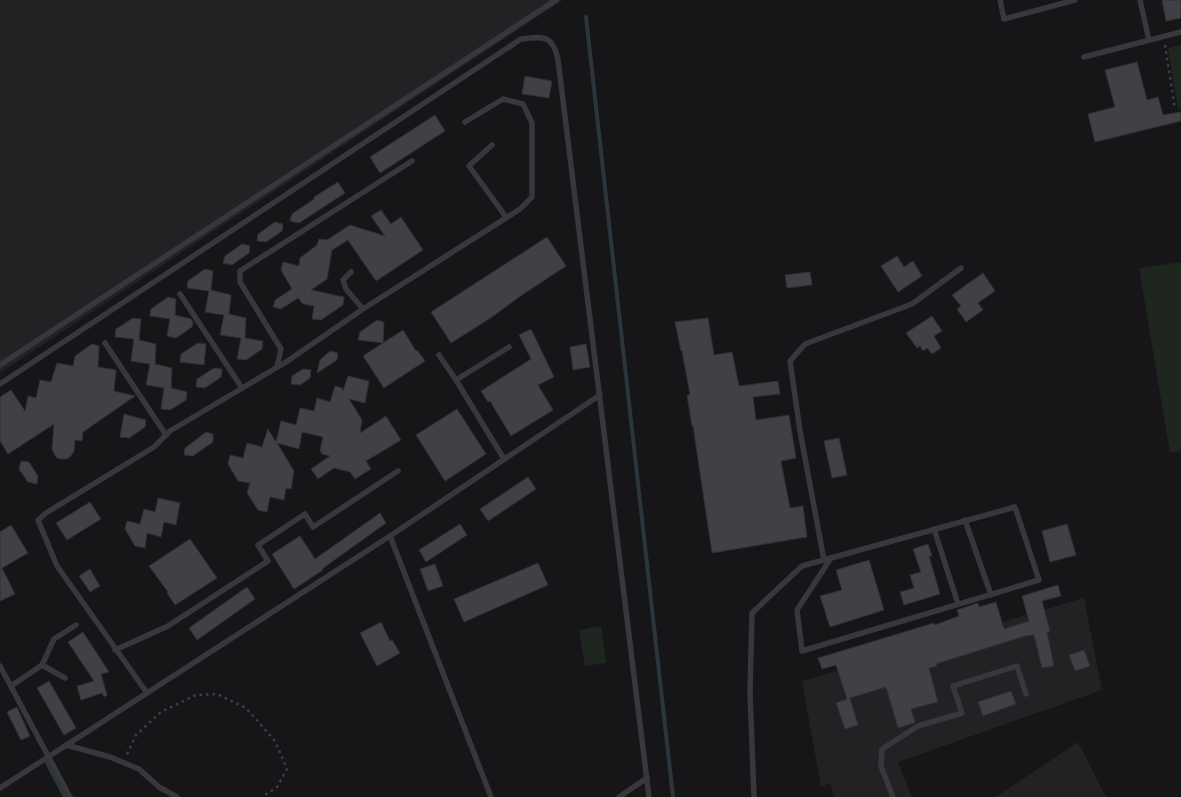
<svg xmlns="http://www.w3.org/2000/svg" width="1181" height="797" viewBox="0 0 1181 797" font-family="Inter,sans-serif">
  <rect width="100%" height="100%" fill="#161618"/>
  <g fill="#222225">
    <polygon points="0,0 563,0 0,373"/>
    <polygon points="1084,598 1102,690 898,762 912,797 834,797 830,783 821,787 802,681"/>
    <polygon points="1078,742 1106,797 996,797"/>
  </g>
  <g fill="#1e261f">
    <polygon points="1181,45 1181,109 1178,109 1168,48"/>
    <polygon points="1181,262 1181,451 1170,453 1139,268"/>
    <polygon points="601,626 606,663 585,666 579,630"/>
  </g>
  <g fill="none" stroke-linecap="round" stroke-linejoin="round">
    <g stroke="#2c353c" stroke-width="4">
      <polyline points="586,17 673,797"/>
      <polyline points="46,761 65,797"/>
    </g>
  </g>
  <g fill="#404145" stroke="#303034">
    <polygon points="1162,0 1181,0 1181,18 1166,21"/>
    <polygon points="1137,62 1147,100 1158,97 1163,115 1181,112 1181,121 1095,142 1088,114 1115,107 1105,70"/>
    <polygon points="525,76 552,81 549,98 522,94"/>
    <polygon points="435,115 445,131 380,173 370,157"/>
    <polygon points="338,182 345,193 299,223 290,221 292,214 314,199 314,197"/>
    <polygon points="381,210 391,224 401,217 423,250 376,281 348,240 332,250 327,279 311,290 344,297 343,305 321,320 312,319 314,306 303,304 298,298 281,309 273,307 275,300 292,289 281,270 283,262 299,266 300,258 317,245 319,239 327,240 350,225 385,236 371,216"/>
    <polygon points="275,222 283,224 282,231 266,242 257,241 258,234"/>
    <polygon points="547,237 566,266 522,295 492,317 451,343 431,312"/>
    <polygon points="242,244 250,246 249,253 232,265 223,263 225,256"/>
    <polygon points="897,256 904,267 913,261 922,276 898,292 881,266"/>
    <polygon points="205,269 213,271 211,290 231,295 229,314 246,318 245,338 263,341 262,349 246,360 237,359 241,338 220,335 224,315 205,312 209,291 187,288 188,281"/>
    <polygon points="810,272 812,285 787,288 785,275"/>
    <polygon points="983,273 995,291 978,303 983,310 966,322 957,309 961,306 952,295"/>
    <polygon points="168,297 176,299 175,315 191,319 193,322 192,327 176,338 167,336 170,319 150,316 151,309"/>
    <polygon points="932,316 942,331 934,336 941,348 932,354 927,348 923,351 920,346 917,348 906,333"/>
    <polygon points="133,318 141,319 139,340 156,344 155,364 172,368 171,388 187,392 186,400 170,410 161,409 164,388 146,385 150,364 131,361 134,339 115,337 116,329"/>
    <polygon points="708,318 714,355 732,352 739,386 778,381 780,394 753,397 756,420 789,415 796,458 781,461 790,508 803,506 807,537 712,553 693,426 692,426 687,395 690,395 682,351 681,351 675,322"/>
    <polygon points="377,320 384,322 383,343 358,340 360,332"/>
    <polygon points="531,329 554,377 538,385 553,410 511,436 490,401 488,402 481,391 531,359 519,335"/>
    <polygon points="403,330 416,351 417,350 425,361 384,388 363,356"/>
    <polygon points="198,343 206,344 204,365 180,362 181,354"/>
    <polygon points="92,344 99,346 98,367 116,370 114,391 135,396 83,432 82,441 75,440 74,451 71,456 67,459 62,459 57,458 54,454 52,449 54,424 8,454 0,441 0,397 11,390 25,411 28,396 36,398 40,380 51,382 57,363 73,366 75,356"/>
    <polygon points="586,344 590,367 573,370 570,347"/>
    <polygon points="330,351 338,353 337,360 317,373 320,360"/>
    <polygon points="214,368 222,369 221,377 205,388 196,387 197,379"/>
    <polygon points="303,369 311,370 310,378 300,385 291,384 292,376"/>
    <polygon points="348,376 369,381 365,403 349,399 362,420 360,433 386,416 401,440 366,461 371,469 355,479 350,472 334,468 318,479 311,469 330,456 322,454 320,450 323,437 302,432 299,449 277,443 294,471 291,489 286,488 284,500 270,497 267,512 258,510 247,493 250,483 238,481 228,464 230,455 243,458 247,443 262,447 268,429 276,442 281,421 296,425 300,408 314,411 317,398 330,402 335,386 342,388 343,391"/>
    <polygon points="457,409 486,454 445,481 416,435"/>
    <polygon points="124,414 146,420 145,427 129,438 120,437"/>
    <polygon points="206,432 213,434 213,442 193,456 184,455 185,448"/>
    <polygon points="839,438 847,475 832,478 824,441"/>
    <polygon points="21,461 29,462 38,476 37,484 28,482 19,469"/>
    <polygon points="528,477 536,489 488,521 480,509"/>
    <polygon points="158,498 180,503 176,525 164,522 161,537 147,533 145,548 135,546 125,529 127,521 140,524 144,509 155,512"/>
    <polygon points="90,502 101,519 67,540 56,523"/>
    <polygon points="380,513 386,523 322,569 323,570 294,589 272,554 300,536 315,559"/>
    <polygon points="460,524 467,535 426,562 419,550"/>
    <polygon points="1067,524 1076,555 1050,562 1042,531"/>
    <polygon points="11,525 28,553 2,568 15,594 0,601 0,532"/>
    <polygon points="190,539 217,578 175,605 167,593 168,592 149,566"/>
    <polygon points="928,544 932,556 929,556 940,594 904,605 900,592 914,588 910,575 921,572 913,549"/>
    <polygon points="869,560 884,610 830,627 820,596 842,590 836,570"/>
    <polygon points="538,563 548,585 464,622 454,599"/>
    <polygon points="435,564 443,586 428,591 420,569"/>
    <polygon points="90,569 100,586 90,592 79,576"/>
    <polygon points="1058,585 1061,596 1042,601 1050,631 1047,632 1054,666 1042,668 1034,635 1025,636 936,664 937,666 929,668 938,702 911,709 915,722 914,723 898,728 886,687 850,698 858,725 845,729 836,703 847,699 836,665 822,669 818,658 934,623 935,625 959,616 957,610 978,603 979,607 996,602 1004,629 1029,621 1022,596"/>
    <polygon points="247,587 255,599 197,640 189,628"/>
    <polygon points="381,622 390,641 392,640 400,653 377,666 360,633"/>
    <polygon points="83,632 109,672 101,674 107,695 104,697 102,693 81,700 77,686 94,681 68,642"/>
    <polygon points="1084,650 1090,666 1075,671 1069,655"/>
    <polygon points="49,681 76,728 64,735 37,688"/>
    <polygon points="1011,691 1016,704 983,716 978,702"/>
    <polygon points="17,707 30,736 21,740 7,712"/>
  </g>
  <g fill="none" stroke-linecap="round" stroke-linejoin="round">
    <g stroke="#3d3f44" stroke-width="2.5" stroke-dasharray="2.5 4" stroke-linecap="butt">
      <polyline points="1165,45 1175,109"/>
      <polyline points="127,754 136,735 161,712 196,695 217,694 246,708 275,741 287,769 277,787 262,797"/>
    </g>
    <g stroke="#37383d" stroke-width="5.5">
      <polyline points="1000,0 1004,19 1075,0"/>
      <polyline points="1140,0 1149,40"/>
      <polyline points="1084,57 1181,32"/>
      <polyline points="492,145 469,166 506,217"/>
      <polyline points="351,272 343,280 346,289 363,309"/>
      <polyline points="180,294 242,388"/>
      <polyline points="105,343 166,435"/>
      <polyline points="439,355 456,380"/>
      <polyline points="0,365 556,0"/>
      <polyline points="277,367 281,349 240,282 240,271 412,161"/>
      <path d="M0,384L521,39C544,36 553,35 558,60L649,797"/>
      <polyline points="504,459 456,380 509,347"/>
      <polyline points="965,520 991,595"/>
      <polyline points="934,529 958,604"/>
      <polyline points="390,536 491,797"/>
      <polyline points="824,560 800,431 790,361 805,344 912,304 961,268"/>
      <polyline points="115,650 168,626 268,561 258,545 305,514 313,527 398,471"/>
      <polyline points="42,665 54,639 76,625"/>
      <polyline points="0,666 70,797"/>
      <polyline points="11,686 42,665 65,678"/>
      <polyline points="147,693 57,566 38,520 46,513 154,447 170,431 286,362 363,309 520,209 532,197 532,123 523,104 503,99 465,122"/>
      <polyline points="66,745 110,757 139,769 159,787 177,797"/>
      <polyline points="0,788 390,536 600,395"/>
      <polyline points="619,797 647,778"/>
      <polyline points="754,797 750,692 752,613 802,566 1015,507 1039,580 802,651 797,610 831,558"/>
      <polyline points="893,797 881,766 882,749 918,726 962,713 953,686 1017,666 1026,694"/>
    </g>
  </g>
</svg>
